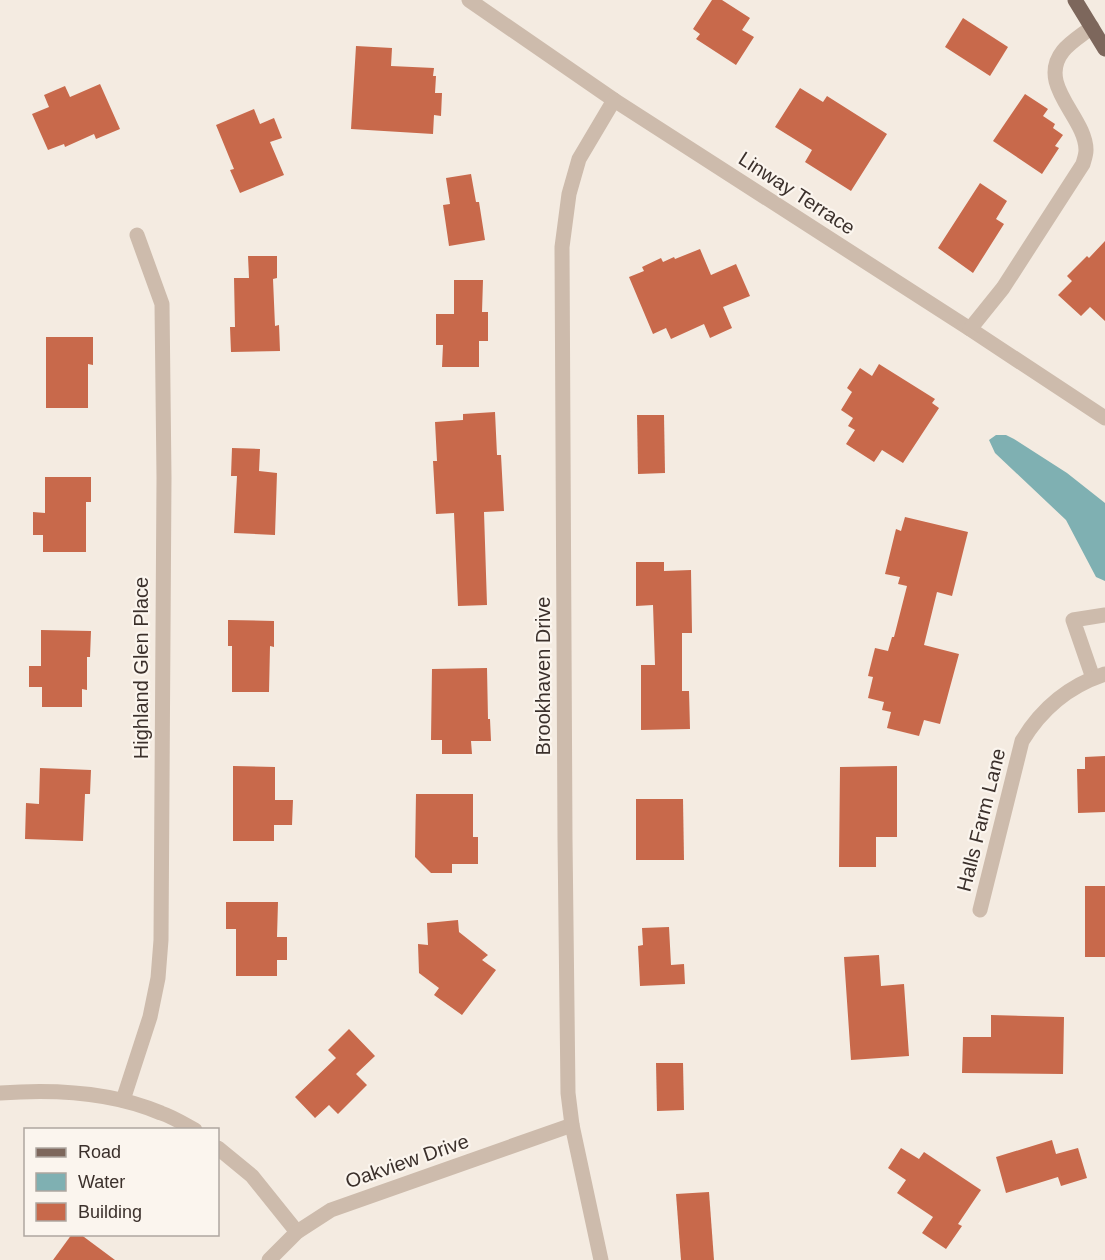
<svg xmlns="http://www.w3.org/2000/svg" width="1105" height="1260" viewBox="0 0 1105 1260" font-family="Arial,sans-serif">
  <rect width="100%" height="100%" fill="#f4ebe1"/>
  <polygon fill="#7fb0b2" points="996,435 1006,435 1014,439 1067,473 1105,503 1105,581 1096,577 1066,520 995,453 989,440"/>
  <g fill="#c8694b">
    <polygon points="712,0 722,0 750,18 742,30 754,37 736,65 696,39 700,34 693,29"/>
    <polygon points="963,18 1008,47 990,76 945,47"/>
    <polygon points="356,46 392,48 391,66 434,68 433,76 436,76 435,93 442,93 441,116 434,115 433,134 351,129"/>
    <polygon points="100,84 120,129 96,139 94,134 65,147 64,144 48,150 32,114 49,107 44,95 65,86 70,97"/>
    <polygon points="800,88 823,102 827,96 887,134 851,191 805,162 812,150 775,127"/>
    <polygon points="1025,94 1048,109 1043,116 1055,124 1053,128 1063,135 1055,146 1059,148 1042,174 993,141"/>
    <polygon points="254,109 260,124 274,118 282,138 270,142 284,175 240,193 230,170 234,169 216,125"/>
    <polygon points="471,174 476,202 479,202 485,240 449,246 443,205 450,204 446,178"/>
    <polygon points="980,183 1007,201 996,219 1004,224 973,273 938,248"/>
    <polygon points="1105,241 1105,321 1090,307 1081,316 1058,295 1072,281 1067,276 1087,256 1089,258"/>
    <polygon points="700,249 711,275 736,264 750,296 723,307 732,328 710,338 704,324 671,339 666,328 653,334 629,277 644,271 642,267 661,258 663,262 674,257 675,259"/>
    <polygon points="248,256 277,256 277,278 273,279 275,326 279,325 280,351 231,352 230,327 235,327 234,278 249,278"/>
    <polygon points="454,280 483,280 482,312 488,312 488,341 479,341 479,367 442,367 443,345 436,345 436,314 454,314"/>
    <polygon points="46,337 93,337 93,365 88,364 88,408 46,408"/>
    <polygon points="879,364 935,399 932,403 939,408 903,463 882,450 874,462 846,444 855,430 848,426 853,418 841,410 852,392 847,388 860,368 872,376"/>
    <polygon points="495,412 497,455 501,455 504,511 484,512 487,605 458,606 454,513 436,514 433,461 437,461 435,422 463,420 463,414"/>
    <polygon points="637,415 664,415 665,473 638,474"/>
    <polygon points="232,448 260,449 259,471 277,473 275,535 234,533 237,476 231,476"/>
    <polygon points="45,477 91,477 91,502 86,502 86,552 43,552 43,535 33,535 33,512 45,513"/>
    <polygon points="905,517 968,532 952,596 937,592 924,645 959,654 940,724 924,720 919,736 887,728 891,712 882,710 884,702 868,698 873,677 868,676 875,648 888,651 892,637 894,637 907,586 898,584 900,577 885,574 896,529 901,531"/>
    <polygon points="636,562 664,562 664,571 691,570 692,633 682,633 682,691 689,691 690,729 641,730 641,665 655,665 653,605 636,606"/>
    <polygon points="228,620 274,621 274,647 270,646 269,692 232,692 232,646 228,646"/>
    <polygon points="41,630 91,631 90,657 87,657 87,690 82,689 82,707 42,707 42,687 29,687 29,666 41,666"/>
    <polygon points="487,668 488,719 490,719 491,741 471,741 472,754 442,754 442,740 431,740 432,669"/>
    <polygon points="1105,756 1105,812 1078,813 1077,769 1085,769 1085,757"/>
    <polygon points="233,766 275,767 275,800 293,800 292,825 274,825 274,841 233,841"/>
    <polygon points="897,766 897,837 876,837 876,867 839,867 840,767"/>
    <polygon points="40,768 91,770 90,794 85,794 83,841 25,839 26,803 39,804"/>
    <polygon points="416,794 473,794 473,837 478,837 478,864 452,864 452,873 431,873 415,857"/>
    <polygon points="636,799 683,799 684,860 636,860"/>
    <rect x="1085" y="886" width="20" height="71"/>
    <polygon points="226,902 278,902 277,937 287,937 287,960 277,960 277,976 236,976 236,929 226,929"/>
    <polygon points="458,920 459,932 488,955 482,960 496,970 462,1015 434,995 439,988 419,973 418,944 428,945 427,923"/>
    <polygon points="669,927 671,965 684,964 685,984 640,986 638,946 643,945 642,928"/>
    <polygon points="879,955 881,986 904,984 909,1056 851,1060 844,957"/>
    <polygon points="991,1015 1064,1017 1063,1074 962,1073 963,1037 991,1037"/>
    <polygon points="349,1029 375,1056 356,1074 367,1085 338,1114 329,1105 315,1118 295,1097 336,1058 328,1050"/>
    <polygon points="656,1063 683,1063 684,1110 657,1111"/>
    <polygon points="1052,1140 1056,1154 1078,1148 1087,1178 1061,1186 1058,1177 1006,1193 996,1157"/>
    <polygon points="901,1148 919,1159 924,1152 981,1190 958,1224 962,1226 946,1249 922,1233 933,1217 897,1193 906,1180 888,1168"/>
    <polygon points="709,1192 714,1260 681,1260 676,1194"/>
    <polygon points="72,1234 80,1234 115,1260 53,1260"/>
  </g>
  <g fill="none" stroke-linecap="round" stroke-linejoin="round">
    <g stroke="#cdbbac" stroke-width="15">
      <polyline points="469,0 614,100 970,329 1105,418"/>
      <path d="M970,329L1003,288L1083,164C1084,160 1086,155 1086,150C1086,117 1036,85 1063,51C1070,42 1082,35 1092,27"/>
      <polyline points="1093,678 1073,620 1105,615"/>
      <path d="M980,910L1022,741C1042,708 1068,686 1105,674"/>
      <path d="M0,1093C53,1089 112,1092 161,1113C173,1117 184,1124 195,1130"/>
      <polyline points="123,1100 150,1017 158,978 161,940 164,478 162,304 137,235"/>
      <polyline points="218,1148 252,1176 297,1232"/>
      <polyline points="269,1260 297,1232 331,1210 572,1125"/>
      <polyline points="601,1260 572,1125 568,1093 565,839 562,247 569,194 579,159 614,100"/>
    </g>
    <polyline stroke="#7d675c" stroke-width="15" points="1075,0 1105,49"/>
  </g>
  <g text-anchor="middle" stroke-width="4.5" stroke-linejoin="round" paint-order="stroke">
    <g font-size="20" fill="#3b302b" stroke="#fbf5ee">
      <text transform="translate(797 193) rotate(33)" y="7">Linway Terrace</text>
      <text transform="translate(141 668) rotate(-90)" y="7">Highland Glen Place</text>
      <text transform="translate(543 676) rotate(-90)" y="7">Brookhaven Drive</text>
      <text transform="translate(981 820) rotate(-76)" y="7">Halls Farm Lane</text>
      <text transform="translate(407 1161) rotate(-19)" y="7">Oakview Drive</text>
    </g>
  </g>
  <rect x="24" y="1128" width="195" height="108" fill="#fbf5ee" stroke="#aea6a0" stroke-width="1.5"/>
  <rect x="36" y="1148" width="30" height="9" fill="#7d675c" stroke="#aea6a0" stroke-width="1.5"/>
  <text x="78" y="1158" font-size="18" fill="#3b302b">Road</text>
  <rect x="36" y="1173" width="30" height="18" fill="#7fb0b2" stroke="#aea6a0" stroke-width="1.5"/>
  <text x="78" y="1188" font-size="18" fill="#3b302b">Water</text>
  <rect x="36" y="1203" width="30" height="18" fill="#c8694b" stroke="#aea6a0" stroke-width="1.5"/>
  <text x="78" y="1218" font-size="18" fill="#3b302b">Building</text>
</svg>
